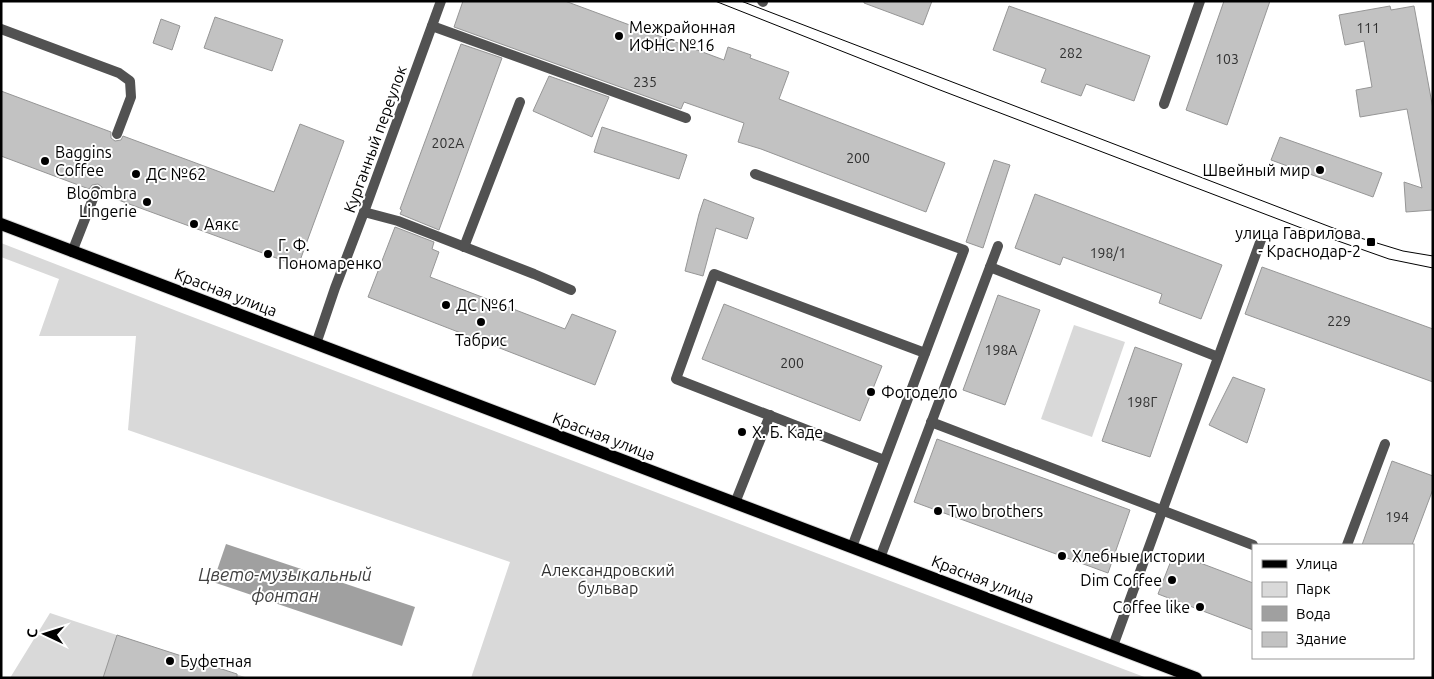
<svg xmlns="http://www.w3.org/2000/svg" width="1434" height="679" viewBox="0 0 1434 679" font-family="Ubuntu,sans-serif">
  <rect width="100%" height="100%" fill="#fff"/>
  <g fill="#d9d9d9">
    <polygon points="1,243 182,313 1147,678 471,678 510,562 128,430 136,336 39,336 59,279 1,257"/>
    <polygon points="1074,325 1125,342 1092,437 1041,419"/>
    <polygon points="50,613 74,621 248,678 10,678"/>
  </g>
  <polygon fill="#a0a0a0" points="226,544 415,607 402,646 213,582"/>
  <g fill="#c2c2c2" stroke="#969696">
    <polygon points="463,1 565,1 724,60 728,47 751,55 750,58 789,72 779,99 945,163 926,212 761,149 738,142 744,123 684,102 681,109 454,27"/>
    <polygon points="864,1 932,1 923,25 864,3"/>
    <polygon points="1224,1 1270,1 1227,125 1186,110"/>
    <polygon points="1009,6 1150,56 1134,101 1086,84 1081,96 1041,82 1046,69 993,50"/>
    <polygon points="1390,6 1391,10 1414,6 1433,109 1433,210 1406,212 1404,182 1422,188 1407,109 1360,117 1356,90 1372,87 1364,41 1345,45 1339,15"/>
    <polygon points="215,17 283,40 272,71 204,48"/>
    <polygon points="161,19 180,26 172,50 153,43"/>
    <polygon points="461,44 502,58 439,230 400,214 402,210 400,209"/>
    <polygon points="549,76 609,97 592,137 533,111"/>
    <polygon points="1,91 111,132 111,138 115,141 121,140 123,136 274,192 300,124 344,141 298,266 102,194 102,187 98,184 92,185 89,189 1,156"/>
    <polygon points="602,127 687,155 679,179 594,152"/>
    <polygon points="1280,137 1382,173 1373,197 1271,160"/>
    <polygon points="994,160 1010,165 983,248 966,242"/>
    <polygon points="1035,194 1222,265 1201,319 1159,303 1162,294 1063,257 1060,265 1015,248"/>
    <polygon points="704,199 754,218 747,239 716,228 703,276 685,271 699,214"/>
    <polygon points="395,227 434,242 432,249 439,252 430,277 565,329 572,314 616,331 595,385 368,297"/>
    <polygon points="1262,267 1433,329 1433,382 1245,314"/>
    <polygon points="998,295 1040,310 1005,405 963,390"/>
    <polygon points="724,304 882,366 860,421 702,359"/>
    <polygon points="1135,347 1182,364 1150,457 1102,441"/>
    <polygon points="1233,377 1265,389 1247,443 1209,425"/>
    <polygon points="937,439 1130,510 1108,573 914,502"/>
    <polygon points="1392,461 1433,476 1433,489 1412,545 1362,545"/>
    <polygon points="1174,553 1253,583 1253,630 1158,594"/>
    <polygon points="117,635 237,674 237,678 103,678"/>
  </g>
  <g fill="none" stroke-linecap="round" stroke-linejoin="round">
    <g stroke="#dbdbdb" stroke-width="14">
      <polyline id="primary" points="1,224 1196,678"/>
    </g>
    <g stroke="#525252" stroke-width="10">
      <polyline points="762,1 763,2"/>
      <polyline points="432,26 686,118"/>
      <polyline points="1,29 119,73 130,81 131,97 117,134"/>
      <polyline points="1164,104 1200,1"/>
      <polyline points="755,174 964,250 852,547"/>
      <polyline points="364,212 398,221 534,274 571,290"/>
      <polyline points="464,247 520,102"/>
      <polyline points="72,252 96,191"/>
      <polyline points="990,267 1218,357"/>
      <polyline points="931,422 1253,545"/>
      <polyline points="884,460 676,379 714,274 925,353"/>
      <polyline points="735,503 770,415"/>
      <polyline points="1347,545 1385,444"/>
      <polyline points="880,558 998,246"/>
      <polyline points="1113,646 1262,237"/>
    </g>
    <polyline stroke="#525252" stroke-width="10" points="316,344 335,288 364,212 441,1"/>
    <use href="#primary" stroke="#000" stroke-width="12"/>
    <g stroke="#000" stroke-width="1">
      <polyline points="715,1 940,90 1304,229 1389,259 1433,268"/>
      <polyline points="741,1 1354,236 1403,251 1433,256"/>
    </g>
  </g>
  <g fill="#000" stroke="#fff" stroke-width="2">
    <circle cx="619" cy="36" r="5"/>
    <circle cx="45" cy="161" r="5"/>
    <circle cx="1320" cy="170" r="5"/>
    <circle cx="136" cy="174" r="5"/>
    <circle cx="147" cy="202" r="5"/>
    <circle cx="194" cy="224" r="5"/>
    <rect x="1366" y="237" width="10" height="10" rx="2.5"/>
    <circle cx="268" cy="254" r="5"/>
    <circle cx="446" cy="305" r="5"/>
    <circle cx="481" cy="322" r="5"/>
    <circle cx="871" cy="392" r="5"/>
    <circle cx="742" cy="432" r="5"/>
    <circle cx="938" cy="511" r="5"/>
    <circle cx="1062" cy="556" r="5"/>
    <circle cx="1172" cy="580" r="5"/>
    <circle cx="1200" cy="607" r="5"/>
    <circle cx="170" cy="661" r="5"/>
  </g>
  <g text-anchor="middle" stroke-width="4" stroke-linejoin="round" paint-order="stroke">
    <g font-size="14" fill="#303030">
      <text x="1368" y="33">111</text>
      <text x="1071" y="58">282</text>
      <text x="1227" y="64">103</text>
      <text x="645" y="87">235</text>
      <text x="448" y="148">202А</text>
      <text x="858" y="163">200</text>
      <text x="1108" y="258">198/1</text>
      <text x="1339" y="326">229</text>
      <text x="1001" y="355">198А</text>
      <text x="792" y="368">200</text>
      <text x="1142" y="407">198Г</text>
      <text x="1397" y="522">194</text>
    </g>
    <g font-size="16" fill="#000" stroke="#fff" text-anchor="start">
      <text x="629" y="33">Межрайонная<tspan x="629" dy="18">ИФНС №16</tspan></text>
      <text x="55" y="158">Baggins<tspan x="55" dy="18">Coffee</tspan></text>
      <text x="1310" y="176" text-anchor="end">Швейный мир</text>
      <text x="146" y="180">ДС №62</text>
      <text x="137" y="199" text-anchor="end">Bloombra<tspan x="137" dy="18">Lingerie</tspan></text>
      <text x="204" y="230">Аякс</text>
      <text x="1361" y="239" text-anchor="end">улица Гаврилова<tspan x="1361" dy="18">- Краснодар-2</tspan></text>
      <text x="278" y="251">Г. Ф.<tspan x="278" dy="18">Пономаренко</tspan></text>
      <text x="456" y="311">ДС №61</text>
      <text x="481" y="346" text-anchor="middle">Табрис</text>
      <text x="881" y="398">Фотодело</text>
      <text x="752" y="438">Х. Б. Каде</text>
      <text x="948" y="517">Two brothers</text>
      <text x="1072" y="562">Хлебные истории</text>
      <text x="1162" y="586" text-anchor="end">Dim Coffee</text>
      <text x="1190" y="613" text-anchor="end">Coffee like</text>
      <text x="180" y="667">Буфетная</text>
    </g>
    <g font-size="16" fill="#000" stroke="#fff">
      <text transform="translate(375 139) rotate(-70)" y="6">Курганный переулок</text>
      <text transform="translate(226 292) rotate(21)" y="6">Красная улица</text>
      <text transform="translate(604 436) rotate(21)" y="6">Красная улица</text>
      <text transform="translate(983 579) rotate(21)" y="6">Красная улица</text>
    </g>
    <g font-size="16" fill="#303030" stroke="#fff">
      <text x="608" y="576">Александровский<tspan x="608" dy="18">бульвар</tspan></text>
    </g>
    <g font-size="18" font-style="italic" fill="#414141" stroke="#fff">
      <text x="285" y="581">Цвето-музыкальный<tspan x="285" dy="21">фонтан</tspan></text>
    </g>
  </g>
  <rect width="1434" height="679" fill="none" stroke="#000000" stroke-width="5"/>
  <rect x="1252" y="544" width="162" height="115" fill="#ffffff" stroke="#999999"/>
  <rect x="1262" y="560" width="25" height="8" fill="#000000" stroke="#999999"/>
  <text x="1296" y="569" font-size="15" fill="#000000">Улица</text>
  <rect x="1262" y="582" width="25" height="15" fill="#d9d9d9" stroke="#999999"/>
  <text x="1296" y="594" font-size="15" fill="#000000">Парк</text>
  <rect x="1262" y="606" width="25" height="15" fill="#a0a0a0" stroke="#999999"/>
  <text x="1296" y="619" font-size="15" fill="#000000">Вода</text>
  <rect x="1262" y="632" width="25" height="15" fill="#c2c2c2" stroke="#999999"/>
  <text x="1296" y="644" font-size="15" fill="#000000">Здание</text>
  <g transform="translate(45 634) rotate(274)" stroke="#ffffff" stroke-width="4" paint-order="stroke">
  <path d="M0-4L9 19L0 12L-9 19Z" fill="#000000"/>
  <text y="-8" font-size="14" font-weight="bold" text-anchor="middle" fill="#000000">С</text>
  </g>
</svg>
